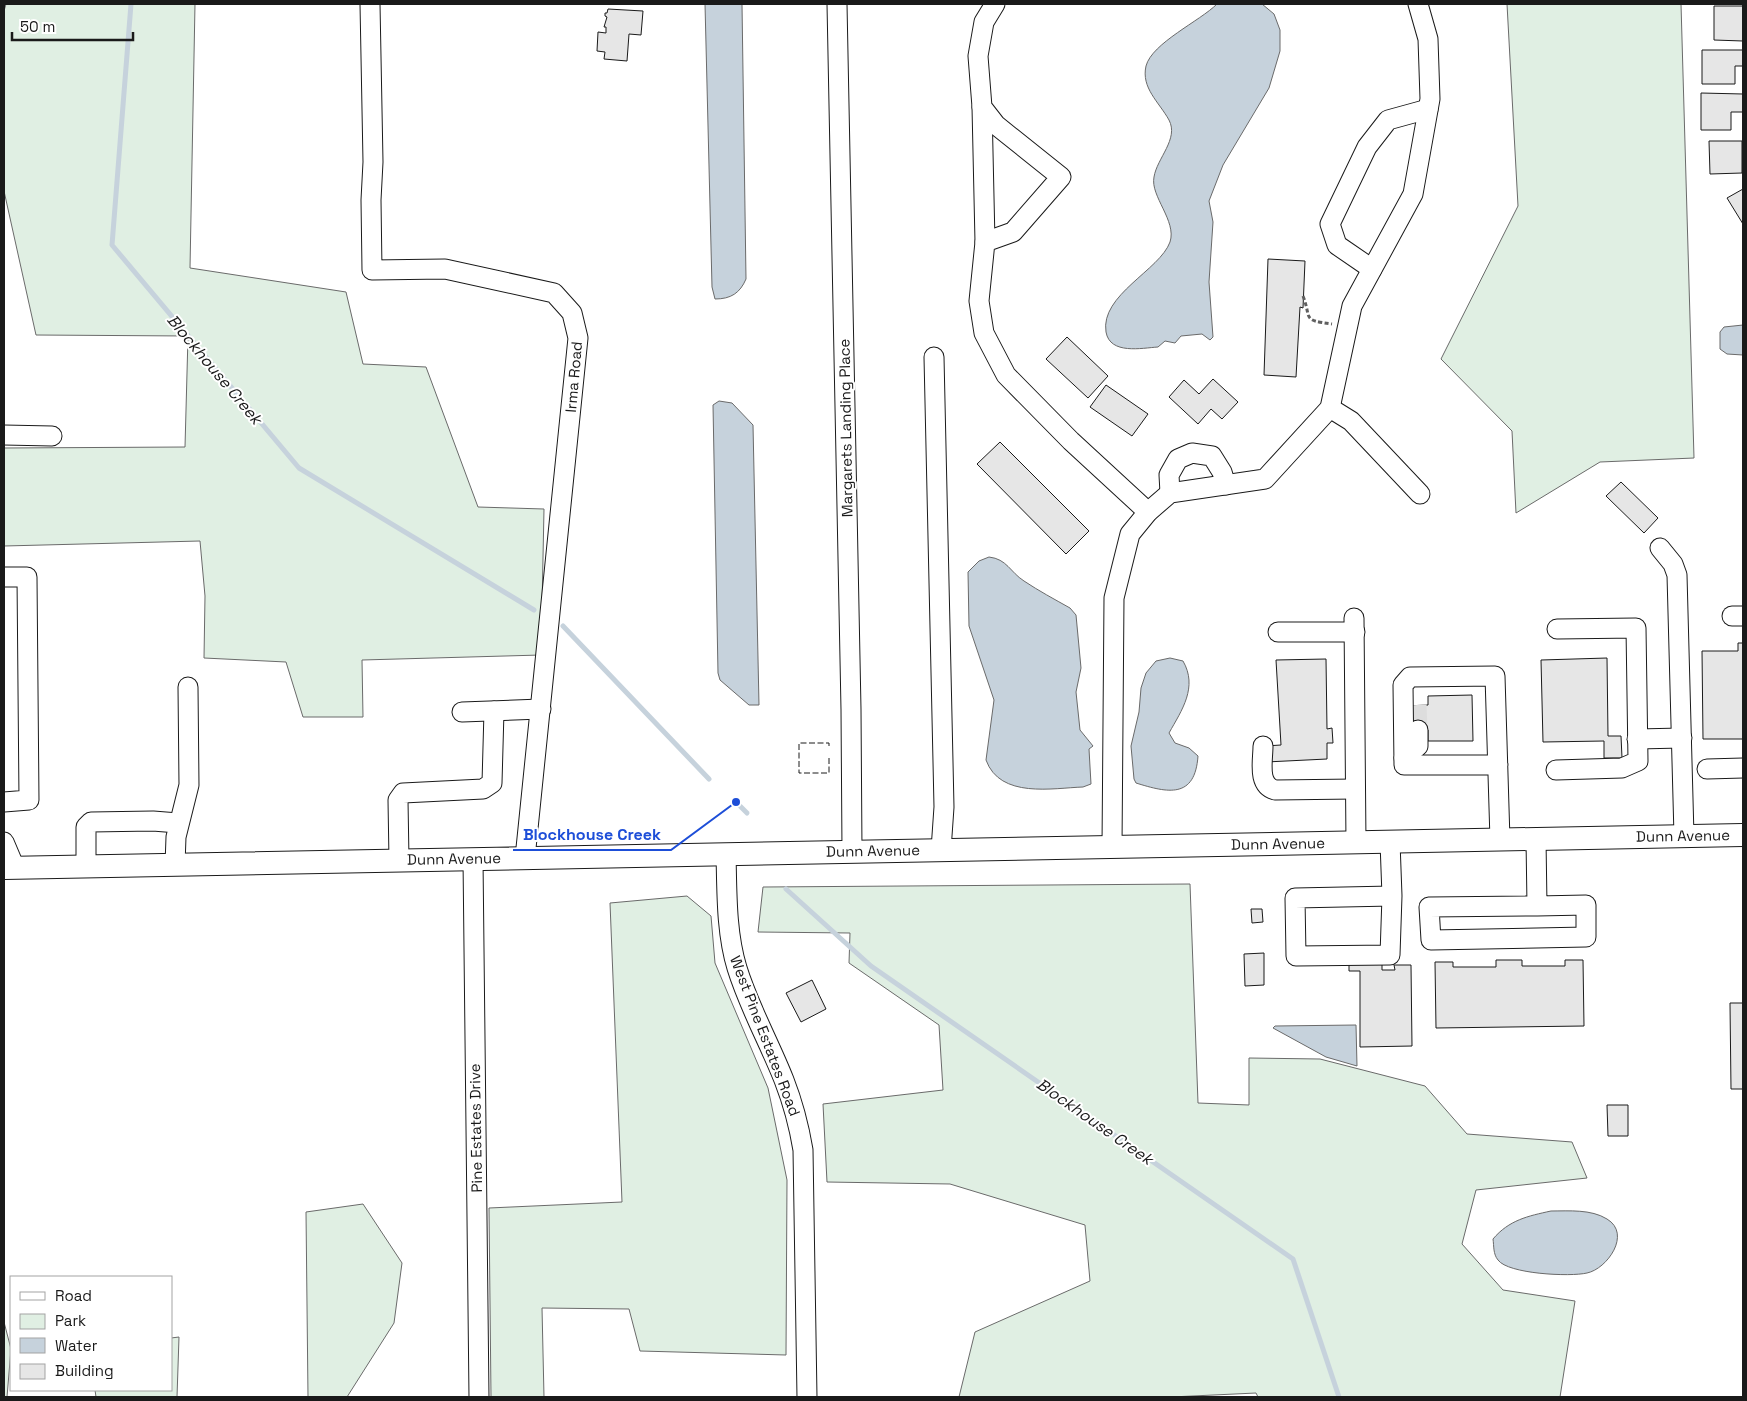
<svg xmlns="http://www.w3.org/2000/svg" width="1747" height="1401" viewBox="0 0 1747 1401" font-family="'Space Grotesk',sans-serif">
  <rect width="100%" height="100%" fill="#fff"/>
  <g fill="#e0efe3" stroke="#6a6a6a">
    <polygon points="6,4 195,4 190,268 346,292 363,364 426,367 478,507 544,509 541,655 362,660 363,717 303,717 286,662 204,658 205,596 200,541 4,546 4,448 185,447 188,336 36,335 4,191 4,11"/>
    <polygon points="1507,4 1681,4 1694,458 1600,462 1516,513 1512,431 1441,359 1518,206"/>
    <polygon points="1190,884 1198,1103 1249,1105 1249,1058 1320,1059 1425,1086 1467,1134 1572,1142 1587,1178 1476,1190 1462,1244 1503,1290 1575,1301 1560,1397 1258,1397 1256,1393 1171,1397 959,1397 975,1332 1090,1281 1085,1225 950,1184 827,1182 823,1104 943,1090 939,1025 849,963 850,933 758,932 763,887"/>
    <polygon points="687,896 711,916 715,963 768,1088 787,1180 786,1355 640,1351 629,1309 542,1308 544,1397 491,1397 489,1208 622,1202 610,903"/>
    <polygon points="363,1204 402,1263 394,1323 347,1397 308,1397 306,1212"/>
    <polygon points="4,1322 11,1349 7,1397 4,1397"/>
    <polygon points="179,1337 177,1397 96,1397 95,1390 171,1390 171,1338"/>
  </g>
  <g fill="#c6d2dc" stroke="#6a6a6a">
    <path d="M705,4H742L746,279C740,293 731,299 715,299L712,287Z"/>
    <path d="M1217,4H1262L1274,14L1280,30V51L1269,88L1223,165L1209,201L1213,222L1209,282L1213,337L1210,340L1202,334L1181,336L1175,343L1165,341L1158,347C1142,348 1110,355 1106,332C1100,295 1160,270 1170,242C1177,221 1150,196 1154,177C1157,158 1179,139 1169,120C1159,102 1141,88 1146,66C1152,43 1200,21 1217,4Z"/>
    <polygon points="1743,325 1743,355 1727,354 1720,349 1720,332 1724,327"/>
    <polygon points="719,401 732,403 753,425 759,705 749,705 720,680 718,673 713,405"/>
    <path d="M989,557C1007,559 1010,572 1024,581C1039,591 1054,599 1070,608L1076,615L1081,668L1076,692L1080,730L1093,746L1089,749L1091,784L1083,787C1053,788 1000,799 986,760L994,700L969,626L968,572L979,561Z"/>
    <path d="M1170,658L1183,661C1198,687 1182,710 1169,733L1175,743L1189,748L1198,756C1195,799 1168,793 1136,783L1134,779L1131,746L1139,712L1141,688L1146,673L1156,661Z"/>
    <polygon points="1356,1025 1357,1066 1326,1057 1273,1028 1275,1026"/>
    <path d="M1551,1211C1569,1211 1591,1209 1607,1219C1632,1234 1607,1269 1587,1273C1570,1277 1508,1274 1498,1260C1493,1254 1494,1246 1493,1239C1509,1220 1528,1216 1551,1211Z"/>
  </g>
  <g fill="none" stroke-linecap="round" stroke-linejoin="round">
    <g stroke="#c6d2dc" stroke-width="5">
      <polyline points="131,4 112,245 299,468 534,610"/>
      <polyline points="563,626 709,779"/>
      <polyline points="736,802 747,813"/>
      <polyline points="786,889 871,966 1293,1259 1339,1397"/>
    </g>
  </g>
  <g fill="#e6e6e6" stroke="#1a1a1a">
    <polygon points="1714,6 1743,6 1743,41 1714,40"/>
    <polygon points="608,9 643,11 641,35 629,34 627,61 604,59 605,52 597,51 598,32 606,33 606,27 604,27 607,17 605,16 605,13 607,13"/>
    <polygon points="1702,50 1743,50 1743,66 1735,66 1735,84 1702,84"/>
    <polygon points="1701,93 1743,94 1743,112 1731,112 1731,130 1701,130"/>
    <polygon points="1709,141 1742,141 1742,173 1710,174"/>
    <polygon points="1743,189 1743,224 1727,198"/>
    <polygon points="1268,259 1305,261 1303,308 1300,307 1296,377 1264,375"/>
    <polygon points="1067,337 1108,376 1088,398 1046,359"/>
    <polygon points="1213,379 1238,402 1222,419 1211,409 1198,424 1169,397 1184,380 1199,394"/>
    <polygon points="1106,385 1148,414 1132,436 1090,407"/>
    <polygon points="1000,442 1089,531 1066,554 977,464"/>
    <polygon points="1621,482 1658,518 1644,533 1606,496"/>
    <polygon points="1738,643 1743,643 1743,739 1703,739 1702,651 1738,651"/>
    <polygon points="1607,658 1608,736 1621,736 1622,758 1604,758 1604,741 1543,742 1541,660"/>
    <polygon points="1326,659 1327,729 1332,728 1333,743 1327,743 1327,759 1266,762 1265,746 1281,745 1276,660"/>
    <polygon points="1472,695 1473,741 1428,741 1428,730 1405,731 1405,706 1428,705 1428,696"/>
    <polygon points="1251,909 1262,909 1263,922 1252,923"/>
    <polygon points="1264,953 1264,985 1245,986 1244,954"/>
    <polygon points="1496,960 1522,960 1522,966 1565,966 1565,960 1583,960 1584,1026 1436,1028 1435,962 1453,962 1453,967 1496,967"/>
    <polygon points="1349,963 1382,963 1382,970 1395,970 1394,965 1411,965 1412,1046 1360,1047 1360,971 1349,971"/>
    <polygon points="812,980 826,1009 801,1022 786,993"/>
    <polygon points="1730,1003 1743,1003 1743,1089 1731,1089"/>
    <polygon points="1607,1105 1628,1105 1628,1136 1608,1136"/>
  </g>
  <g fill="none" stroke-linecap="round" stroke-linejoin="round">
    <polyline stroke="#ddd" stroke-width="19" stroke-dasharray="19 9" stroke-linecap="butt" points="1417,705 1418,730"/>
    <g stroke="#1a1a1a" stroke-width="21">
      <g id="minor">
        <polyline points="370,4 373,162 371,200 372,270 445,269 554,293 572,313 578,338 525,858"/>
        <polyline points="837,4 851,709 852,851"/>
        <polyline points="995,4 984,22 978,56 982,107 996,125 1061,177 1013,232 985,242 979,301 984,333 1006,375 1071,441 1148,512"/>
        <polyline points="982,107 985,242"/>
        <polyline points="1372,269 1337,245 1330,224 1367,147 1388,120 1428,109"/>
        <polyline points="934,357 944,807 941,850"/>
        <polyline points="1330,408 1351,421 1420,494"/>
        <polyline points="4,435 52,436"/>
        <polyline points="1170,493 1169,475 1178,459 1192,453 1212,456 1222,472 1226,485"/>
        <polyline points="1660,548 1673,564 1677,575 1684,836"/>
        <polyline points="4,577 27,577 29,800 4,802"/>
        <polyline points="1732,616 1743,616"/>
        <polyline points="1354,618 1356,843"/>
        <polyline points="1278,632 1355,632"/>
        <polyline points="462,712 541,709"/>
        <polyline points="1637,739 1682,738"/>
        <path d="M1263,746C1263,761 1257,785 1275,790L1355,789"/>
        <polyline points="1404,758 1418,746 1418,730"/>
        <polyline points="1498,765 1404,765 1403,685 1410,677 1495,676 1500,840"/>
        <polyline points="1707,769 1743,768"/>
        <polyline points="1556,770 1622,768 1638,761 1636,628 1557,629"/>
        <polyline points="1536,839 1537,906 1586,905 1586,937 1431,940 1429,907 1537,906"/>
        <polyline points="4,842 15,868"/>
        <polyline points="1390,842 1392,896 1390,955 1296,956 1295,898 1392,896"/>
        <polyline points="1112,847 1114,598 1130,534 1148,512 1170,493 1265,479 1330,408 1352,306 1413,194 1430,99 1428,39 1418,4"/>
        <path d="M726,854C727,891 726,932 737,968C749,1007 769,1042 784,1080C793,1103 799,1126 803,1150L807,1397"/>
        <polyline points="473,859 479,1397"/>
        <polyline points="399,860 398,800 403,793 483,789 492,783 494,711"/>
        <polyline points="175,865 176,837 189,785 188,687"/>
        <polyline points="86,867 86,827 91,822 153,821 178,823"/>
      </g>
    </g>
    <g stroke="#1a1a1a" stroke-width="24">
      <polyline id="major" points="4,868 1743,835"/>
    </g>
    <path stroke="#5f5f5f" stroke-width="3" stroke-dasharray="4 2.5" stroke-linecap="butt" d="M1303,296C1312,319 1301,320 1332,324"/>
    <use href="#minor" stroke="#fff" stroke-width="19"/>
    <use href="#major" stroke="#fff" stroke-width="22"/>
    <polyline stroke="#1a1a1a" stroke-width="1" stroke-dasharray="6 2.5" stroke-linecap="butt" points="829,746 829,743 799,743 799,773 829,773 829,756"/>
  </g>
  <g text-anchor="middle" stroke-width="4" stroke-linejoin="round" paint-order="stroke">
    <g font-size="15" fill="#1a1a1a" stroke="#fff">
      <text transform="translate(574 377) rotate(-85)" y="5">Irma Road</text>
      <text transform="translate(846 428) rotate(-91)" y="5">Margarets Landing Place</text>
      <text transform="translate(1683 836) rotate(-1)" y="5">Dunn Avenue</text>
      <text transform="translate(1278 844) rotate(-1)" y="5">Dunn Avenue</text>
      <text transform="translate(873 851) rotate(-1)" y="5">Dunn Avenue</text>
      <text transform="translate(454 859) rotate(-1)" y="5">Dunn Avenue</text>
      <text transform="translate(765 1036) rotate(69)" y="5">West Pine Estates Road</text>
      <text transform="translate(476 1128) rotate(-91)" y="5">Pine Estates Drive</text>
    </g>
    <g font-size="16" font-style="italic" fill="#1a1a1a" stroke="#fff">
      <text transform="translate(215 369) rotate(50)" y="6">Blockhouse Creek</text>
      <text transform="translate(1095 1121) rotate(35)" y="6">Blockhouse Creek</text>
    </g>
  </g>
  <path fill="none" stroke="#1d4ed8" stroke-width="2" d="M736 802L671 850H513"/>
  <circle fill="#1d4ed8" stroke="#fff" stroke-width="2" cx="736" cy="802" r="5"/>
  <g font-size="16" text-anchor="middle" font-weight="bold" fill="#1d4ed8" stroke="#fff" stroke-width="4" stroke-linejoin="round" paint-order="stroke">
    <text x="592" y="840">Blockhouse Creek</text>
  </g>
  <rect width="1747" height="1401" fill="none" stroke="#1a1a1a" stroke-width="10"/>
  <rect x="10" y="1276" width="162" height="115" fill="#ffffff" stroke="#a3a3a3"/>
  <rect x="20" y="1292" width="25" height="8" fill="#ffffff" stroke="#a3a3a3"/>
  <text x="55" y="1301" font-size="15" fill="#1a1a1a">Road</text>
  <rect x="20" y="1314" width="25" height="15" fill="#e0efe3" stroke="#a3a3a3"/>
  <text x="55" y="1326" font-size="15" fill="#1a1a1a">Park</text>
  <rect x="20" y="1338" width="25" height="15" fill="#c6d2dc" stroke="#a3a3a3"/>
  <text x="55" y="1351" font-size="15" fill="#1a1a1a">Water</text>
  <rect x="20" y="1364" width="25" height="15" fill="#e6e6e6" stroke="#a3a3a3"/>
  <text x="55" y="1376" font-size="15" fill="#1a1a1a">Building</text>
  <path d="M12 32v8h121v-8" fill="none" stroke="#1a1a1a" stroke-width="2.5"/>
  <text x="20" y="32" font-size="15" fill="#1a1a1a" stroke="#ffffff" stroke-width="4" paint-order="stroke">50 m</text>
</svg>
